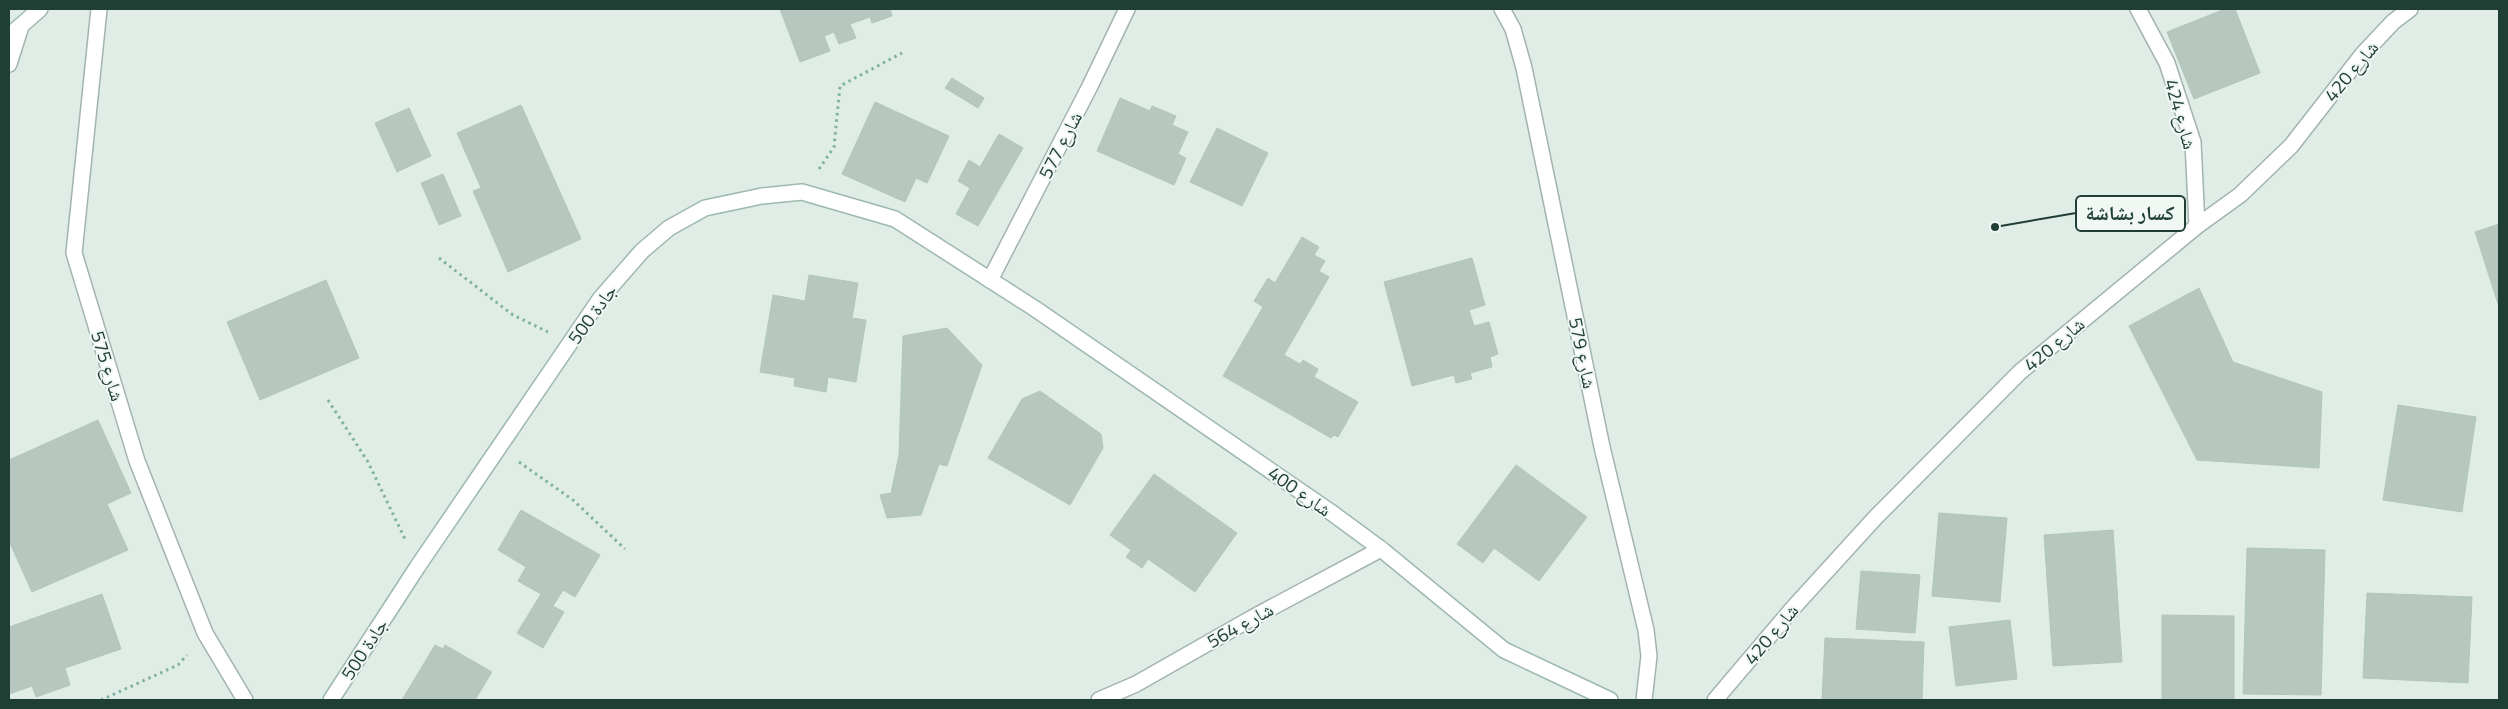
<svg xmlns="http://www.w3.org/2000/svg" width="2508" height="709" viewBox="0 0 2508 709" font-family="'Titillium Web','Noto Naskh Arabic',sans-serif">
  <rect width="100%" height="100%" fill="#e0ece6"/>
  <g fill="#b5c7bf" stroke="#b2c6bd">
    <polygon points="780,9 890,9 892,16 872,23 870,17 850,24 856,38 839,44 834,32 824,36 830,51 800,62"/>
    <polygon points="2225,9 2235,9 2260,73 2194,99 2167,32"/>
    <polygon points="952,78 984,98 978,108 945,88"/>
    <polygon points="1120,98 1150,111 1152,106 1176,116 1172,125 1188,132 1178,154 1186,158 1174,185 1097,151"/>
    <polygon points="875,102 949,136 927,183 916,178 905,202 842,174"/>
    <polygon points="521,105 581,239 508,272 473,191 481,188 457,133"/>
    <polygon points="409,108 431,156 397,172 375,123"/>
    <polygon points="1217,128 1268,153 1242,206 1190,182"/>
    <polygon points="999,134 1023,148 978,226 956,214 970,188 958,181 969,160 980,167"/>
    <polygon points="443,174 461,216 439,225 421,183"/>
    <polygon points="2499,224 2499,307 2475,232"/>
    <polygon points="1302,237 1319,247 1314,255 1325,261 1319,271 1329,277 1284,355 1300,364 1303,360 1318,369 1314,377 1358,402 1338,437 1334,435 1331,438 1223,376 1263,307 1254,301 1268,278 1275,283"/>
    <polygon points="1472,258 1485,305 1469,310 1474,326 1489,322 1498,354 1490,357 1492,367 1470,373 1472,379 1456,383 1454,375 1412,386 1384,282"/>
    <polygon points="809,275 858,283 852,318 866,320 856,382 828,377 826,392 794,386 795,378 760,372 773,295 805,301"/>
    <polygon points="326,280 359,358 260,400 227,322"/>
    <polygon points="2199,288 2233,362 2322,392 2319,468 2197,460 2129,326"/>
    <polygon points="947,328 982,365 947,466 939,464 921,515 887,518 880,495 891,493 899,455 903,336"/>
    <polygon points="1040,391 1101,434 1103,448 1070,505 988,458 1022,399"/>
    <polygon points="2398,405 2476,417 2462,512 2383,500"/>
    <polygon points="98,420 131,493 107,504 128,550 32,592 9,541 9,460"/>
    <polygon points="1516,465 1587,517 1539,581 1494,548 1483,563 1457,544"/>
    <polygon points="1154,474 1237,533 1195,592 1148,559 1142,568 1126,557 1131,550 1110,535"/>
    <polygon points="521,510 600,555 575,597 563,590 553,606 564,612 543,648 517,633 541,594 518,581 526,567 498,550"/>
    <polygon points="1939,513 2007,518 2000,602 1932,596"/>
    <polygon points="2113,530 2122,662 2053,666 2044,535"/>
    <polygon points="2247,548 2325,550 2321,695 2243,694"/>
    <polygon points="1861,571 1920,575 1915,633 1856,629"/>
    <polygon points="2367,593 2472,597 2468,683 2363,678"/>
    <polygon points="102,594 121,649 65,668 70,685 36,697 32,686 9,694 9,627"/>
    <polygon points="2162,615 2234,616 2234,700 2162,700"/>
    <polygon points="2010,620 2017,679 1956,686 1949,627"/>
    <polygon points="1825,638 1924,642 1922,700 1822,700"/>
    <polygon points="435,645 443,649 445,645 492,672 475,700 402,700"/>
  </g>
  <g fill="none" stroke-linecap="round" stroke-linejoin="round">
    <g stroke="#a2b4ad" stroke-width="18">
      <g id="minor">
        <polyline points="99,9 74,253 137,461 205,633 245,700"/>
        <polyline points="1502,9 1513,29 1524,68 1602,447 1646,630 1649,656 1644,700"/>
        <polyline points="2138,9 2167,63 2193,142 2197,226"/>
        <polyline points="9,64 21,26"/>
        <polyline points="990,280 1090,86 1127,9"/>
        <polyline points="1099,700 1136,684 1252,618 1381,549"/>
        <polyline points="1715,700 1793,608 1875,518 2020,372 2197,226 2240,195 2291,146 2362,55 2393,22 2410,9"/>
      </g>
    </g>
    <g stroke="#9db9ae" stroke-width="18">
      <g id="secondary">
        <polyline points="9,36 40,9"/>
        <polyline points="331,700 418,566 600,299 642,251 669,228 705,208 762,196 802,192 895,219 1034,308 1332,513 1381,549 1504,650 1610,700"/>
      </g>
    </g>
    <g stroke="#7eb29f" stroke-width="3" stroke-dasharray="2.5 4" stroke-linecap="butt">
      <polyline points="819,169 834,147 840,86 902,53"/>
      <polyline points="439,258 513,315 548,332"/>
      <polyline points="328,400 368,462 405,539"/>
      <polyline points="519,462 573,500 625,549"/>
      <polyline points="101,700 178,665 187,655"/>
    </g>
    <use href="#minor" stroke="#fff" stroke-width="15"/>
    <use href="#secondary" stroke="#fff" stroke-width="15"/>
  </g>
  <g text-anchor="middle" stroke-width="4" stroke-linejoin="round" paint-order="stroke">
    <g font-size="19" fill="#1f3e34" stroke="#f1f8f4">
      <text transform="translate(2351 71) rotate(-50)" y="7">شارع 420</text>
      <text transform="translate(2181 114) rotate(74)" y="7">شارع 424</text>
      <text transform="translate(1060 145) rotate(-63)" y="7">شارع 577</text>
      <text transform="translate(592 314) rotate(-54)" y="7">جادة 500</text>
      <text transform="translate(2054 344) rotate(-40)" y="7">شارع 420</text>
      <text transform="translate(1583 353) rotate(78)" y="7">شارع 579</text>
      <text transform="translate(108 366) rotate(73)" y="7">شارع 575</text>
      <text transform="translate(1300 491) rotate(35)" y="7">شارع 400</text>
      <text transform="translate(1240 625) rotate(-29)" y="7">شارع 564</text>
      <text transform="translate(1771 634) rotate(-50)" y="7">شارع 420</text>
      <text transform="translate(364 649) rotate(-57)" y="7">جادة 500</text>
    </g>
  </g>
  <path fill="none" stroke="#1f3e34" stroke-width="2" d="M1995 227L2076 213"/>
  <circle fill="#1f3e34" stroke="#f1f8f4" stroke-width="2" cx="1995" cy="227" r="5"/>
  <rect fill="#f1f8f4" stroke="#1f3e34" stroke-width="2" x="2076" y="196" width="109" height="35" rx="5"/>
  <g font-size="20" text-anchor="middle" font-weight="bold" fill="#1f3e34">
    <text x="2130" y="220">كسار بشاشة</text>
  </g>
  <rect width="2508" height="709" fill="none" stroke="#1f3e34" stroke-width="20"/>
</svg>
